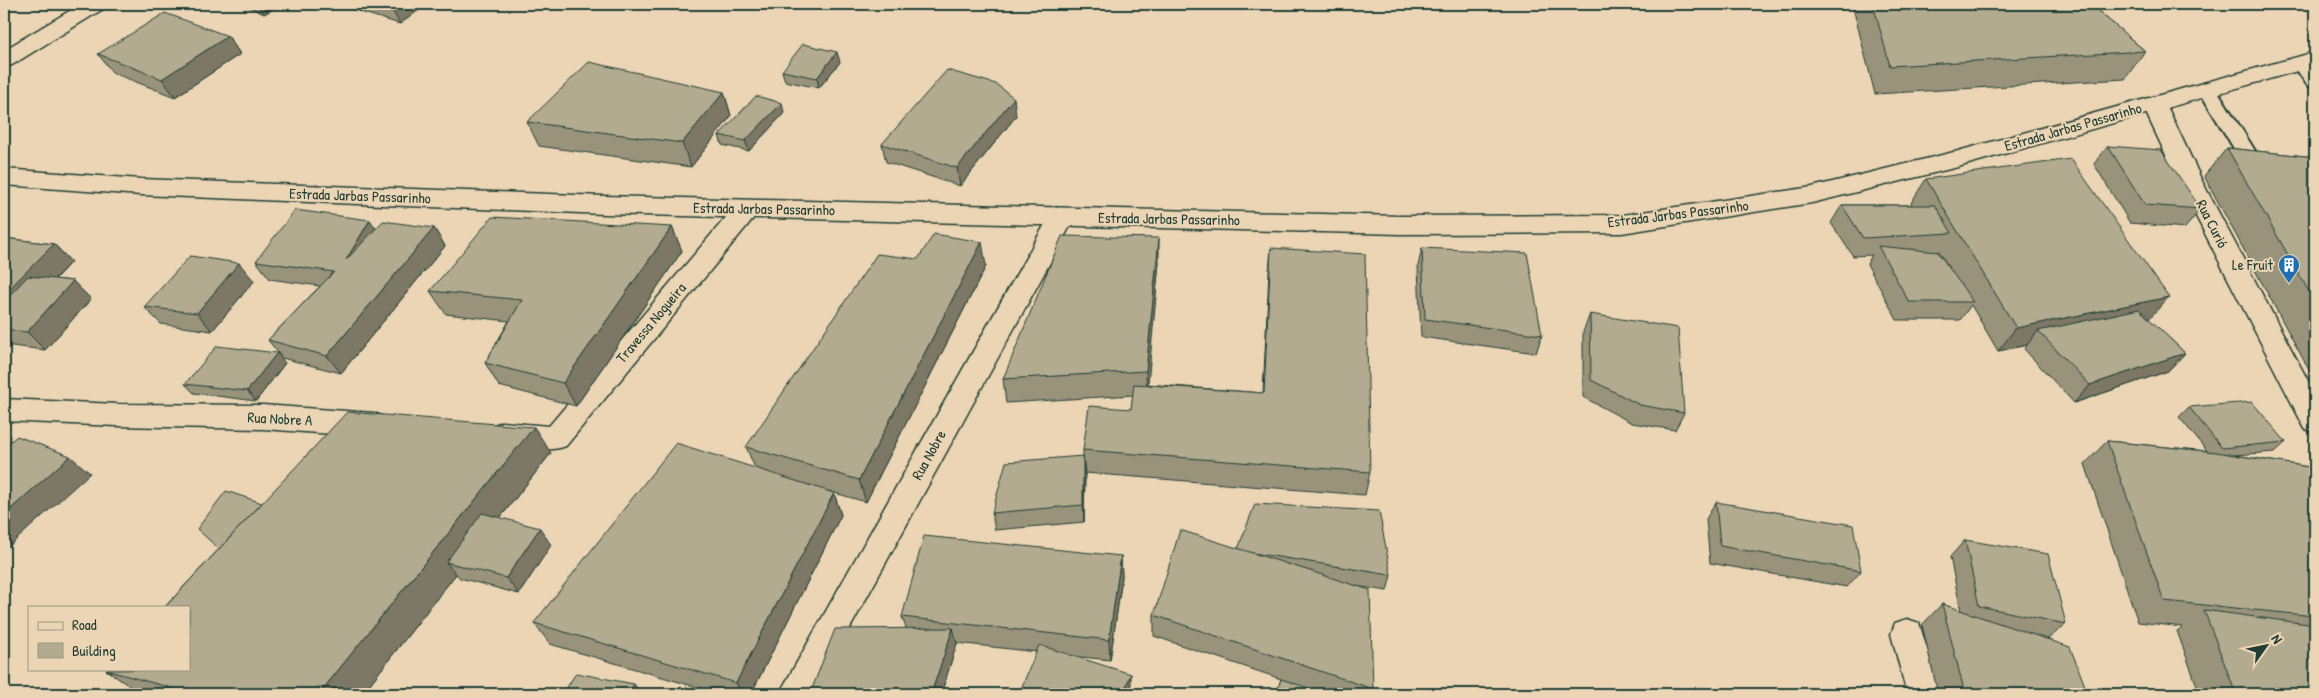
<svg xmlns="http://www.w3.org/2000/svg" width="2319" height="698" viewBox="0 0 2319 698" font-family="'Patrick Hand',sans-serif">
  <rect width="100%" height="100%" fill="#ebd5b4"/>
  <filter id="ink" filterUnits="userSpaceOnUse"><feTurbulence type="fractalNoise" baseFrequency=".02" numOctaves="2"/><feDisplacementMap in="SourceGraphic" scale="10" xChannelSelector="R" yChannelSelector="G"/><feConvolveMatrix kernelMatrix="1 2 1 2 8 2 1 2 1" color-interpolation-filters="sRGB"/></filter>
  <g filter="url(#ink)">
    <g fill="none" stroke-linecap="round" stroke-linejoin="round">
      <g stroke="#1f3d34" stroke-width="4">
        <g id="lane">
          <path d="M2301,57C2316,61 2315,75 2315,88L2308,86L2292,63L2295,59Z"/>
          <polygon points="2207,83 2214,85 2267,170 2270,175 2267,180 2260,182 2253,180 2198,89 2200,85"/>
        </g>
      </g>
      <g stroke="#1f3d34" stroke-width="3">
        <g id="street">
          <polygon points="2154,97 2162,99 2166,104 2203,183 2315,394 2315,432 2305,429 2179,183 2142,104 2146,99"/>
          <path d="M747,200L756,203L759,209L756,215L566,446C548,453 511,449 492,442L487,434L492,426L502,422L549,426L738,203Z"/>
          <polygon points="1062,208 1071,211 1075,217 814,694 779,694 1049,217 1053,211"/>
          <polygon points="4,399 117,404 263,405 374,413 384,417 388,425 384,433 374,437 263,429 117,426 4,421"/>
          <polygon points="1907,619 1919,623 1941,694 1907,694 1891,634 1895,623"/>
        </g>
      </g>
      <g stroke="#1f3d34" stroke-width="3">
        <g id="secondary">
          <polygon points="81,4 106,4 103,9 12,65 4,67 4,50"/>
          <polygon points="2315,52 2315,66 1958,167 1812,203 1622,233 1400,234 604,214 141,195 4,185 4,169 141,179 604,196 1400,216 1622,215 1812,187 1958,151"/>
        </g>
      </g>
      <use href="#lane" fill="#ebd5b4" fill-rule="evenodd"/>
      <use href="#street" fill="#ebd5b4" fill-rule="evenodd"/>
      <use href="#secondary" fill="#ebd5b4" fill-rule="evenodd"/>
    </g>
    <g fill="#99937c" stroke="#1f3d34" fill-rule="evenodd">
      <polygon points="243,4 282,4 264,14"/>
      <polygon points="334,4 427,4 400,24"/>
      <polygon points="1852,4 2090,4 2145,51 2125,79 1875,94"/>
      <polygon points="228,36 240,54 175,97 113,73 98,54"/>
      <polygon points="840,62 819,88 785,81 782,71"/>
      <polygon points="724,92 731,116 691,167 539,146 527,122"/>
      <polygon points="784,113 749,151 722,145 719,135"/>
      <polygon points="1016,116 960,186 886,162 882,144"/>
      <polygon points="2108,146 2201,209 2185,228 2130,223 2094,164"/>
      <polygon points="2227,148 2315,157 2315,381 2204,176"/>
      <path d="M1926,179L2149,319L2185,353L2168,371L2074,403L2024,349L2027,345L1998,351L1971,305L1960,320H1897L1867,264L1872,255L1853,256L1831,223L1842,205H1912L1911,203ZM1939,251L1947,265L1937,252Z"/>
      <polygon points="370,220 376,229 434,228 445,246 341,373 282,358 268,340 320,286 270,279 256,261"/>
      <polygon points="672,227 682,251 576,406 499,386 485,363 509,321 446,314 430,291"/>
      <polygon points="4,238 54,244 71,262 55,279 73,281 91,299 45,350 4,345"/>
      <polygon points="1271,248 1370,472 1365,495 1085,473 1084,522 995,530 992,513 1083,456 1083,450 1131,409 1133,395 1006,403 1003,379 1159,262 1147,384 1263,393 1269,272"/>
      <polygon points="1422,248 1542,335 1536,353 1421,337 1418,266"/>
      <polygon points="986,266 866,502 828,491 834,493 841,515 751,694 720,694 550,644 534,623 755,468 746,447"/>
      <polygon points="254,281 212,331 161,324 144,307"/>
      <polygon points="1590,314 1684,413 1675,430 1632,423 1583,397 1583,332"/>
      <polygon points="285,363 256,401 194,393 185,384"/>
      <polygon points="2189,407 2286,442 2275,452 2235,455 2315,468 2315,694 2200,694 2177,631 2183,627 2138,622 2085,464 2107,441 2207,451 2179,417"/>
      <polygon points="551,453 500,518 551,545 519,594 460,578 456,574 362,694 145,694 138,692 106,670 262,503"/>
      <polygon points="1716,502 1861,571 1847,587 1710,563 1706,519"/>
      <polygon points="1965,540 2066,624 2048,639 2041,638 2088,694 1938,694 1922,625 1942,604 1961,611 1950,557"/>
      <polygon points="1238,549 1391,575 1387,591 1356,586 1373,689 1372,694 1276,694 1281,679 1154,636 1154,615"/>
      <polygon points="1121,556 1122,577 1110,660 1072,656 1131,689 1037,652 957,643 941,694 810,694 906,628 902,617"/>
    </g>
    <g fill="#7d7865" stroke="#1f3d34">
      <polygon points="257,4 282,4 264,14"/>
      <polygon points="393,4 427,4 400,24 390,6"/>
      <polygon points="228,36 240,54 175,97 162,79"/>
      <polygon points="837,52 840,62 819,88 817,78"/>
      <polygon points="724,92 731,116 691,167 682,143"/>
      <polygon points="1014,98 1016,116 960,186 957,168"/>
      <polygon points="782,103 784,113 749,151 745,141"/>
      <polygon points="370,220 382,239 346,260"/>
      <polygon points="672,227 682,251 576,406 563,383"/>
      <polygon points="434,228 445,246 341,373 327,356"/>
      <polygon points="1159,238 1159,262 1147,395 1146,371"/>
      <polygon points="982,242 986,266 866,502 859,480"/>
      <polygon points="54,244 71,262 5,329 4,329 4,294"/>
      <polygon points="239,263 254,281 212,331 197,313"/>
      <polygon points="73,281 91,299 45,350 27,332"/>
      <polygon points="2169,297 2147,321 2038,331 2027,345 1998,351 2016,328"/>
      <polygon points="277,353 285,363 256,401 247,391"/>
      <polygon points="2185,353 2168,371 2074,403 2090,385"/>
      <polygon points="534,427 551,453 462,566 446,562 456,574 362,694 319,694"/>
      <polygon points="70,456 90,473 7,548 4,546 4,515"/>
      <polygon points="1083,456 1085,473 1084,522 1083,505"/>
      <polygon points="834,493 841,515 751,694 742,694 736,683"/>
      <polygon points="540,528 551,545 519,594 506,578"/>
      <polygon points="1121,556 1122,577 1110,660 1109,640"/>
      <polygon points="953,628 957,643 941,694 931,694"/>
      <polygon points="1131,674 1131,689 1129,694 1123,694"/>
      <polygon points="634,684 641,694 627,694"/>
    </g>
    <g fill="#b2ab90" stroke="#1f3d34">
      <polygon points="382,4 393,4 390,6"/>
      <polygon points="1873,4 2090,4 2145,51 1890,66"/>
      <polygon points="165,13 228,36 162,79 98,54"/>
      <polygon points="803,44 837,52 817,78 782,71"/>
      <polygon points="589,62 724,92 682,143 527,122"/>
      <polygon points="947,70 996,84 1014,98 957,168 882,144"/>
      <polygon points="756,96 782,103 745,141 719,135"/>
      <polygon points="2108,146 2161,150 2201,209 2145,205"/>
      <polygon points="2227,148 2315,157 2315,302"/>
      <polygon points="2071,159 2169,297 2016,328 1926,179"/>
      <polygon points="1842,205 1935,205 1952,233 1863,238"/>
      <polygon points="295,210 370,220 346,260 383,221 434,228 327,356 268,340 334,272 256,261"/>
      <polygon points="492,217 672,227 563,383 485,363 522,300 430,291"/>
      <polygon points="934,234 982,242 859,480 746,447 877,254 918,259"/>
      <polygon points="1062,236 1159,238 1146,371 1003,379"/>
      <polygon points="4,238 54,244 4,294"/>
      <polygon points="1878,246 1938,252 1973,302 1909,302"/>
      <polygon points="1271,248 1365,254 1370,472 1083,450 1089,406 1131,409 1134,384 1264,393"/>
      <polygon points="1422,248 1527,253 1542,335 1425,319"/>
      <polygon points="190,256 239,263 197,313 144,307"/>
      <polygon points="28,276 73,281 27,332 4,329 4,301"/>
      <polygon points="2139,309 2185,353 2090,385 2038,331"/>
      <polygon points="1590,314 1678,328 1684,413 1640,405 1591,380"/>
      <polygon points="217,346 277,353 247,391 185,384"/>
      <polygon points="2252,402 2286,442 2222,448 2189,407"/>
      <polygon points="347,412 534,427 319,694 193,694 106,670 189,669 189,607 165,607"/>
      <polygon points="17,436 70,456 4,515 4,447"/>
      <polygon points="2107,441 2216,452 2315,468 2315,616 2164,601"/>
      <polygon points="676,443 834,493 736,683 534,623"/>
      <polygon points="1083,456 1083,505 992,513 1006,462"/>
      <polygon points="226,491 262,503 219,549 197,529"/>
      <polygon points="1716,502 1853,525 1861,571 1720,546"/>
      <polygon points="1255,504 1379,511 1391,575 1247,552 1238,549"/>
      <polygon points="482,513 540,528 506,578 446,562"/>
      <polygon points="1180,530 1370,590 1373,689 1154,615"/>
      <polygon points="924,536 1121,556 1109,640 902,617"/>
      <polygon points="1965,540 2048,554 2066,624 1979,606"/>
      <polygon points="1942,604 2070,647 2088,694 1965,694"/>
      <polygon points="2204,610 2315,625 2315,694 2236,694"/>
      <polygon points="953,628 931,694 810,694 835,629"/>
      <polygon points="1039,645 1131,674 1123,694 1019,694"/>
      <polygon points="576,673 634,684 627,694 563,694"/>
      <polygon points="1281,679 1327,694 1276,694"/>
    </g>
  </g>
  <defs>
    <g id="building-pin" transform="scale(1.125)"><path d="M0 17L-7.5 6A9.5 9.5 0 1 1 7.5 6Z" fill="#1f6fb2" stroke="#ebd5b4"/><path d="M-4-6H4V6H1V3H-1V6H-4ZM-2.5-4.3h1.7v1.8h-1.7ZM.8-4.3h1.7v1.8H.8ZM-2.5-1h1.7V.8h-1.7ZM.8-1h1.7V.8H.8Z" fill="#fff"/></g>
  </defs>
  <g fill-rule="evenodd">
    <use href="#building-pin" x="2289" y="265"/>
  </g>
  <g text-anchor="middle" stroke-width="4" stroke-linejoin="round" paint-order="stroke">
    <g font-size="15" fill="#1f3d34" stroke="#ebd5b4">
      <text transform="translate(2073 127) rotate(-16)" y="5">Estrada Jarbas Passarinho</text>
      <text transform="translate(360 196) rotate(2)" y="5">Estrada Jarbas Passarinho</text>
      <text transform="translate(764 209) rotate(1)" y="5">Estrada Jarbas Passarinho</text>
      <text transform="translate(1678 214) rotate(-7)" y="5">Estrada Jarbas Passarinho</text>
      <text transform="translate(1169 219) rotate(1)" y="5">Estrada Jarbas Passarinho</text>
      <text transform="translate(2212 224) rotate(63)" y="5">Rua Curió</text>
      <text transform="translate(651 323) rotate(-50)" y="5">Travessa Nogueira</text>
      <text transform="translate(280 419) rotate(3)" y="5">Rua Nobre A</text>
      <text transform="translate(929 455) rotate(-61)" y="5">Rua Nobre</text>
    </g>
    <g font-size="15" fill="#1f3d34" stroke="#ebd5b4" text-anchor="end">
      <text x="2273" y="270">Le Fruit</text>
    </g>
  </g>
  <rect width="2319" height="698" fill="none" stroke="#ebd5b4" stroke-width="20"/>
  <rect x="10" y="10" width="2299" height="678" fill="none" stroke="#1f3d34" stroke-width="2" filter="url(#ink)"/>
  <rect x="28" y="606" width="162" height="65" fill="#ebd5b4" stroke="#999881"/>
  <rect x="38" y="622" width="25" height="8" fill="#ebd5b4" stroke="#999881"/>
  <text x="72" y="630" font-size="15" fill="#1f3d34">Road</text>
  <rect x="38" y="643" width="25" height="15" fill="#b2ab90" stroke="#999881"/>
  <text x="72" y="656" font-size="15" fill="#1f3d34">Building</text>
  <g transform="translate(2266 646) rotate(57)" stroke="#ebd5b4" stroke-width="4" paint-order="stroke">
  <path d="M0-4L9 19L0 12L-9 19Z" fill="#1f3d34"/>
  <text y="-8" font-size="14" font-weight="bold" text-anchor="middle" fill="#1f3d34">N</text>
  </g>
</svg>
